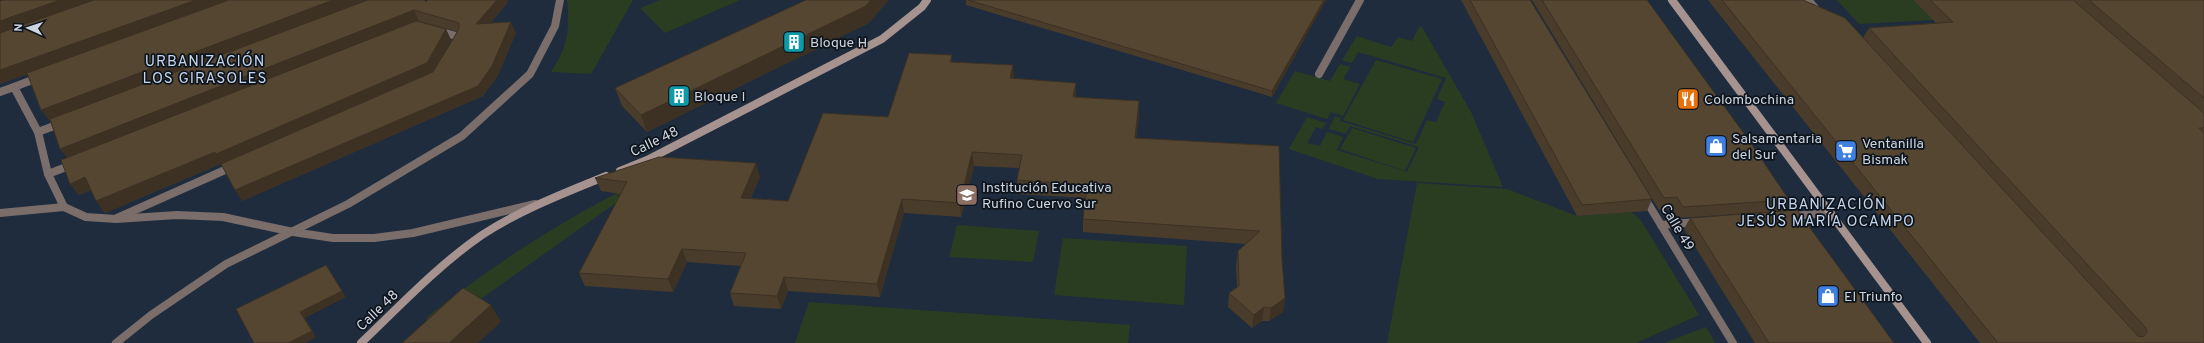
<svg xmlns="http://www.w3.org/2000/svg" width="2204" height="343" viewBox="0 0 2204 343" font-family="Overpass,sans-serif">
  <rect width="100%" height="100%" fill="#1e2c3d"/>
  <g fill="#2b3d21">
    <path d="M567,0H633L591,74L551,72C568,47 570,29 567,0Z"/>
    <polygon points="660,0 740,0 665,33 640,8"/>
    <polygon points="1837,0 1913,0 1933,20 1859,24"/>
    <polygon points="1419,27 1422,27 1471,112 1503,187 1378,179 1289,149 1307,117 1326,123 1322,129 1316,127 1307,143 1320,146 1327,132 1343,137 1337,150 1407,172 1419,147 1350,126 1346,134 1329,129 1335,116 1341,118 1340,121 1416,144 1427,120 1436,122 1445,102 1437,99 1446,78 1358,52 1352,63 1342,60 1357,36 1391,47 1398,37 1412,41"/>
    <polygon points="1376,60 1442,79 1413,142 1343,120"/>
    <polygon points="1340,64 1350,67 1343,79 1360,84 1343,116 1331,112 1327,119 1276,103 1295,71 1330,81"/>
    <polygon points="1352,128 1416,148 1405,171 1340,149"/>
    <polygon points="1417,183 1507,189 1577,216 1631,212 1640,219 1699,315 1636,343 1387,343"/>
    <path d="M628,187L627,195L419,343L424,339L427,317C491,266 555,225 628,187Z"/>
    <polygon points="957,225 1039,231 1033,262 949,257"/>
    <polygon points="1063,238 1187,246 1184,305 1054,295"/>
    <polygon points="809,302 1130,325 1128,343 795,343"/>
    <polygon points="1706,327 1715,343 1664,343"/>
  </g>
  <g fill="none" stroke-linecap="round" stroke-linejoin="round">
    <g stroke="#7a6d6a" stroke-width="8">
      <polyline points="439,31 459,37 456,41"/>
      <polyline points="1319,74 1360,0"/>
      <polyline points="14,87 40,77"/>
      <polyline points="38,132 62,123"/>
      <polyline points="48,174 74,164"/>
      <polyline points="117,218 234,166"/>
    </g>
    <g stroke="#7a6d6a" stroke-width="8">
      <polyline points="1808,0 1815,8"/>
      <polyline points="0,92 14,87 38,132 48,174 64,207 86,217 116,219 177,215 223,217 293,232 333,238 374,238 413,233 535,204"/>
      <polyline points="1644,197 1733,343"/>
      <polyline points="0,213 64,207"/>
      <polyline points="1792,216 1831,213"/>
      <polyline points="1661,225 1698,222"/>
      <polyline points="116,343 151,315 226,264 348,204 462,136 530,74 555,26 560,0"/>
    </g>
    <g stroke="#a6928e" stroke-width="8">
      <polyline points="1672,0 1927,343"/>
      <polyline points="620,171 647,160 882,39 922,7 927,0"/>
      <path d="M361,343C400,306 437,266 482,235C520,210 564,193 606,176"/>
    </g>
  </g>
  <g fill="#493c2b" fill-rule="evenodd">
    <polygon points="966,0 1326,0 1272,97 966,5"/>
    <polygon points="1461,0 1530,0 1652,199 1647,211 1577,216"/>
    <polygon points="1532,0 1647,0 1789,200 1783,211 1678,218 1672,209 1659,210"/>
    <polygon points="1708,0 1803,0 1863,38 1869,28 1936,23 1913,0 2204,0 2204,343 1980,343"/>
    <path d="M0,1H364L426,2H508L490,23L516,33L497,77L483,96L242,201L223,163L105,213L96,201L91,190L79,195L70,184L67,157L60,149L50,121L28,74L0,84ZM418,21H419L457,32L433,72L451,40L446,29Z"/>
    <polygon points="869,23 647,132 622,106 615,88"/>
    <polygon points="952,55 952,62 1076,97 1139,101 1139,114 1136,138 1279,146 1282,260 1285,298 1283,312 1269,321 1262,321 1252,328 1228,307 1229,293 1237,288 1236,265 1238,251 1246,244 1083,232 1083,219 1086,198 1018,194 1017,180 1019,168 974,166 961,217 904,213 880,297 788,291 781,309 734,306 730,293 741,266 687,262 673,292 585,286 579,273 621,194 601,191 595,178 760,177 751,198 788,201 888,117"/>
    <polygon points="1690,218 1894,343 1755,343 1684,229"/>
  </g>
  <g fill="#3c3123">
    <polygon points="60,0 99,0 0,35 0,21"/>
    <polygon points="196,0 234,0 0,84 0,70"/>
    <polygon points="333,0 364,0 364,1 50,121 41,110"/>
    <polygon points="497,0 507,0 508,2 481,35 476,24"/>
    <polygon points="871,0 889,0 869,23 647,132 641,115"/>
    <polygon points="1324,0 1326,0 1272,97 1272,91"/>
    <polygon points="414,10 419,21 69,160 60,149"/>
    <polygon points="511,22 516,33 497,77 483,96 242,201 235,190 478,86"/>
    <polygon points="446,29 451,40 432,74 105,213 96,201"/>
    <polygon points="952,55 953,68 950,62"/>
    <polygon points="1013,65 1014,79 1010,78"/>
    <polygon points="1076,83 1076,96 1073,110 1073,97"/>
    <polygon points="1139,101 1139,114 1135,151 1135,138"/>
    <polygon points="972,152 974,166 961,217 960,203"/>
    <polygon points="756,163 760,177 745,211 741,198"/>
    <polygon points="85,177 95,188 79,195 70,184"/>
    <polygon points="902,199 904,213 880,297 877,284"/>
    <polygon points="682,249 687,262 673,292 668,279"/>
    <polygon points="326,265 346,297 305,318 316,337 305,343 288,343 300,312"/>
    <polygon points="784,277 788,291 781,309 777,296"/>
    <polygon points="1285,298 1283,312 1269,321 1271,308"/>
    <polygon points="491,305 501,322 478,343 449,343"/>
    <polygon points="1264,307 1262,321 1252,328 1254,315"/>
  </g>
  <g fill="#554632" stroke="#3c3123">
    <polygon points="4,0 60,0 0,21 0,1"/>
    <polygon points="94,0 196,0 0,70 0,33"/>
    <polygon points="229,0 333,0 41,110 27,73"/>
    <polygon points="368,0 424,0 426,2 428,0 497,0 476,24 511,22 492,66 478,86 235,190 221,164 433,72 459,29 459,23 414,10 60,149 50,119"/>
    <polygon points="806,0 871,0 866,6 641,115 615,88"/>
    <polygon points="968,0 1324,0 1272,91"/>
    <polygon points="1470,0 1530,0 1652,199 1582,205"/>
    <polygon points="1542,0 1647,0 1748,139 1789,200 1683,207 1677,197 1664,198"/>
    <polygon points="1722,0 1803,0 1845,18 2138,336 2143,337 2147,333 2146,328 1869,28 1953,22 1930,0 2073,0 2204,113 2204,128 2199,128 2204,133 2204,343 1998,343"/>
    <polygon points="2089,0 2204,0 2204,98"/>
    <polygon points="416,21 446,29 427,63 216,154 215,152 96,201 85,177 70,184 61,160"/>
    <polygon points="909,53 952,55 950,62 1013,65 1010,78 1076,83 1073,97 1139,101 1135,138 1279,146 1282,260 1285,298 1271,308 1264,307 1254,315 1229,293 1239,286 1238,251 1260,231 1083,219 1087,185 1017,180 1022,155 972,152 960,203 902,199 877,284 784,277 777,296 730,293 746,253 682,249 668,279 579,273 627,182 595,178 659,157 756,163 741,198 788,201 823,113 888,117"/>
    <polygon points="1797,210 1894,343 1769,343 1690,218"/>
    <polygon points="326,265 342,291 300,312 312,331 288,343 254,343 236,309"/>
    <polygon points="463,288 491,305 449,343 402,343"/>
  </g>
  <defs>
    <g id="building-square" transform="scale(1.15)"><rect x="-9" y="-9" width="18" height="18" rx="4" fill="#0f9aa8" stroke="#0e141c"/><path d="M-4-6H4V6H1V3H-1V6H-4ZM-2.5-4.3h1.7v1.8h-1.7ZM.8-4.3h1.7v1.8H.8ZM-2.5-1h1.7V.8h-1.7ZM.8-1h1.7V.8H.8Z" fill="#fff"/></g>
    <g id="restaurant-square" transform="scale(1.15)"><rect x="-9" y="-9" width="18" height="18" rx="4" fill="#e8710a" stroke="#0e141c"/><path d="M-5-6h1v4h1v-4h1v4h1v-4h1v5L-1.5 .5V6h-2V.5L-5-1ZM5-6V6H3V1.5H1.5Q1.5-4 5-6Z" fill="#fff"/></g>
    <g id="shop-square" transform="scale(1.15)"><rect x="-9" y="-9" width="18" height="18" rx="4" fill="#3f7fe0" stroke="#0e141c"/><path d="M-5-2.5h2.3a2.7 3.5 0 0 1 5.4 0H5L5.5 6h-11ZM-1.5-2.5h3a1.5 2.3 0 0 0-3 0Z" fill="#fff"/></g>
    <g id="supermarket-square" transform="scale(1.15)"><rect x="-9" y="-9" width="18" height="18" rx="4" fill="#3f7fe0" stroke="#0e141c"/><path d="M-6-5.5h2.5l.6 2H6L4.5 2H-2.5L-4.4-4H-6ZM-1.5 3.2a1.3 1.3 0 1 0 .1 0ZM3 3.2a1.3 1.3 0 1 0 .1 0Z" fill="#fff"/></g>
    <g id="university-square" transform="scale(1.15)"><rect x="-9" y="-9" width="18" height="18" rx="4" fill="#8d6e63" stroke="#0e141c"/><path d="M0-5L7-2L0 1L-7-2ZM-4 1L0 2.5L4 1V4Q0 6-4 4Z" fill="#fff"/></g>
  </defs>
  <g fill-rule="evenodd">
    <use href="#building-square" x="794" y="42"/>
    <use href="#building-square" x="679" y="96"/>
    <use href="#restaurant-square" x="1688" y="99"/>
    <use href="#shop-square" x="1716" y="146"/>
    <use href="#supermarket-square" x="1846" y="151"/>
    <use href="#university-square" x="967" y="195"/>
    <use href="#shop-square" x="1828" y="296"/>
  </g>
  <g text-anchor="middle" stroke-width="3.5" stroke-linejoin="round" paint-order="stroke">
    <g font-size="14" fill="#ccd5e0" stroke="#0e141c" text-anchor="start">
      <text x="810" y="47">Bloque H</text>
      <text x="694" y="101">Bloque I</text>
      <text x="1704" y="104">Colombochina</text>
      <text x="1732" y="143">Salsamentaria<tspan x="1732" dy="16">del Sur</tspan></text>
      <text x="1862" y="148">Ventanilla<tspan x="1862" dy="16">Bismak</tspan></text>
      <text x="982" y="192">Institución Educativa<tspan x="982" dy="16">Rufino Cuervo Sur</tspan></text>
      <text x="1844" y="301">El Triunfo</text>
    </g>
    <g font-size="14" fill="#ccd5e0" stroke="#0e141c">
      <text transform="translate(654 141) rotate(-26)" y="5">Calle 48</text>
      <text transform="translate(1678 227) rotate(59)" y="5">Calle 49</text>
      <text transform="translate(377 310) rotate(-44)" y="5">Calle 48</text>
    </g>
    <g font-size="15" letter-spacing="1" fill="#c4d6ed" stroke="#0e141c">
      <text x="205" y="66">URBANIZACIÓN<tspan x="205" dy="17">LOS GIRASOLES</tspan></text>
      <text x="1826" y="209">URBANIZACIÓN<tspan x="1826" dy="17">JESÚS MARÍA OCAMPO</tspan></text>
    </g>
  </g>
  <g transform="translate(28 28) rotate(273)" stroke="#0e141c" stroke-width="3" paint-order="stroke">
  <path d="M0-3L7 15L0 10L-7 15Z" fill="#ccd5e0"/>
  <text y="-6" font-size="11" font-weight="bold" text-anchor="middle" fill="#ccd5e0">N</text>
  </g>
</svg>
